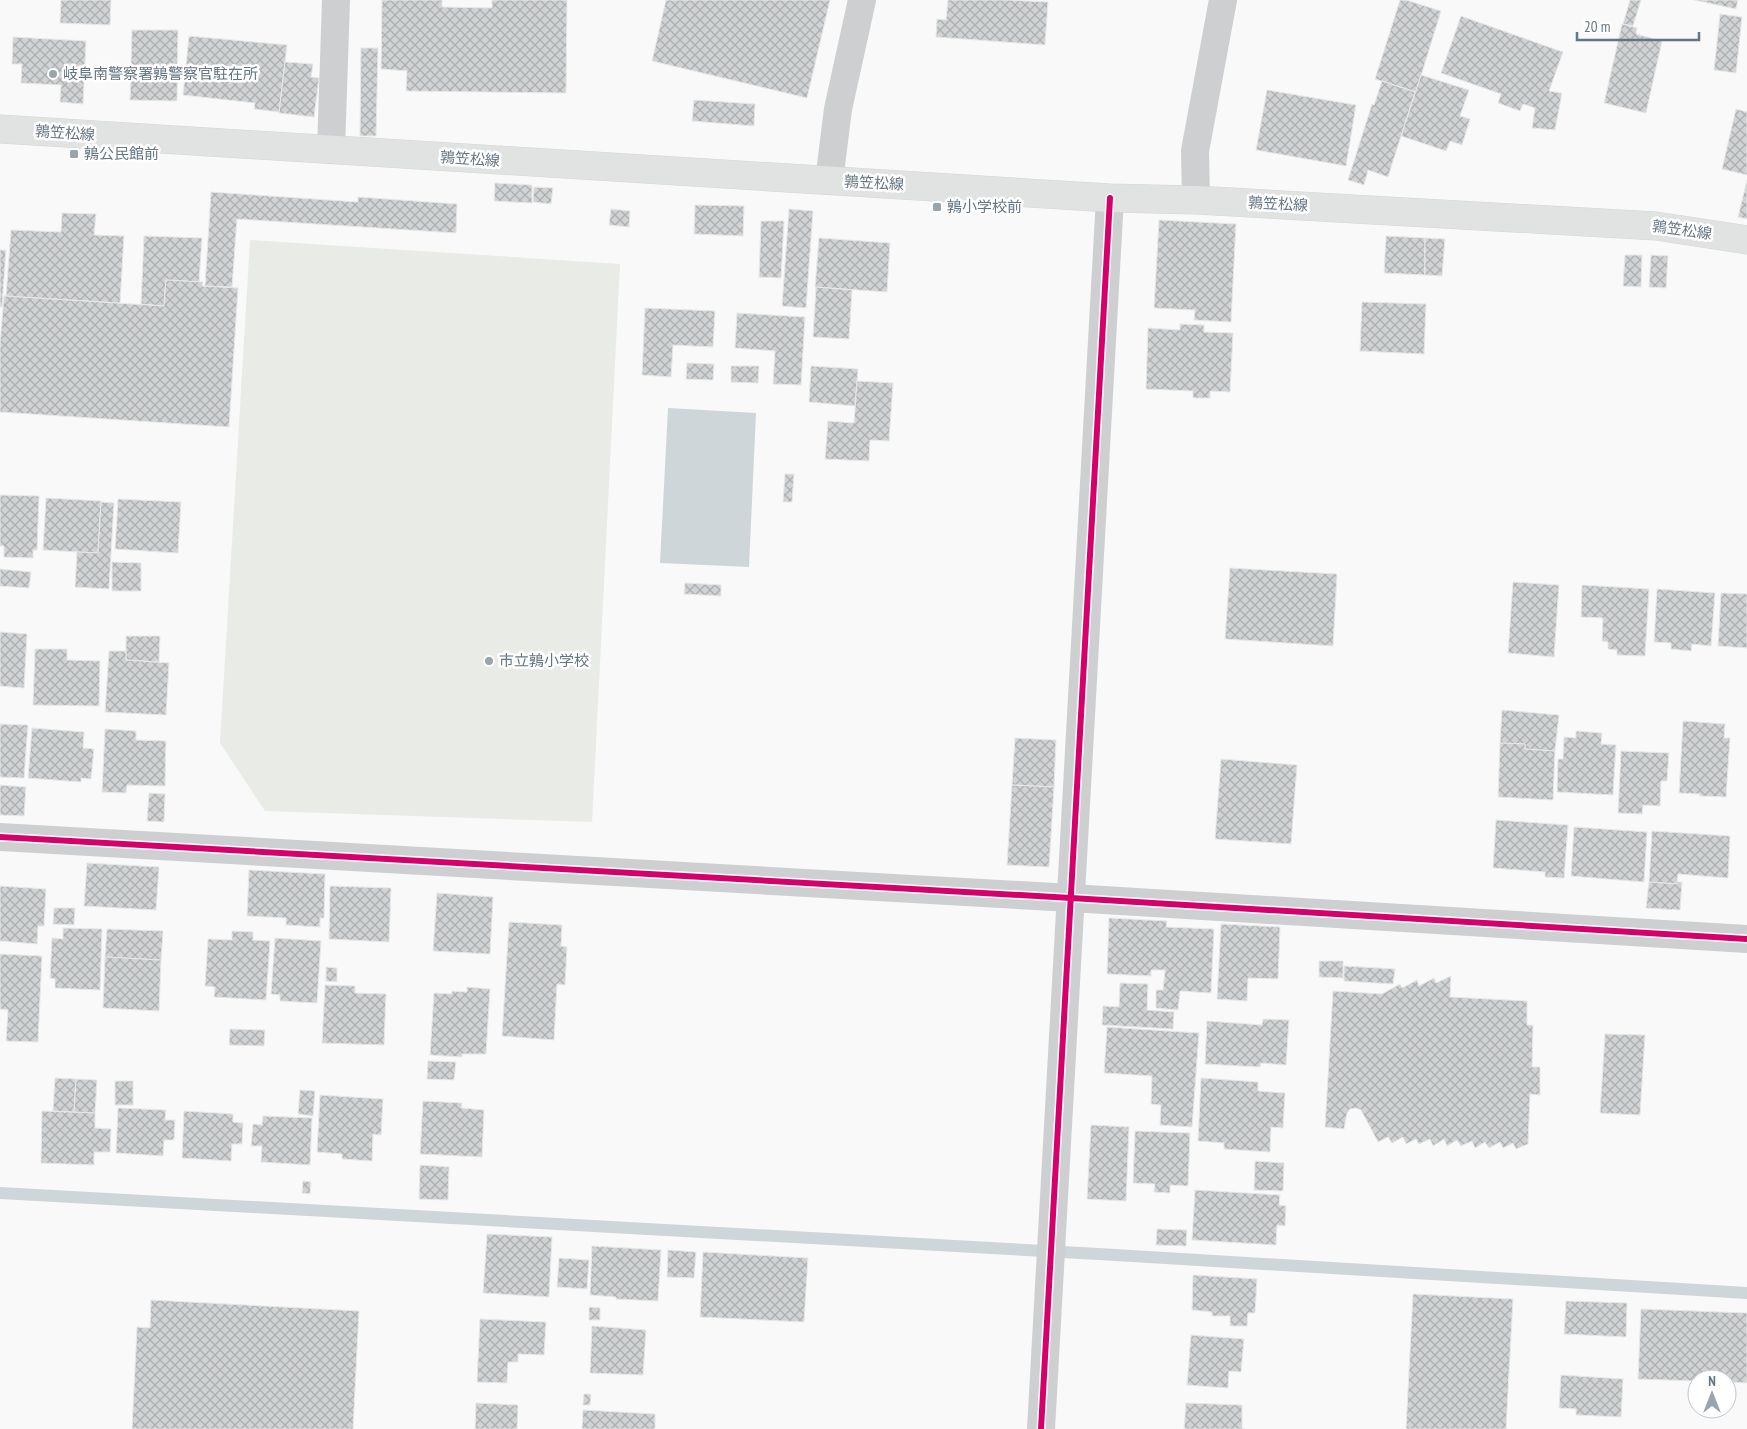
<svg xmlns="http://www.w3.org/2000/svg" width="1747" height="1429" viewBox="0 0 1747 1429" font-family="'PT Sans Narrow','Noto Sans JP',sans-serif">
  <defs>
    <pattern id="building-cross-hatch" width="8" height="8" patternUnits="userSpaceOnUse" patternTransform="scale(1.25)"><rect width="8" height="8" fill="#d0d2d3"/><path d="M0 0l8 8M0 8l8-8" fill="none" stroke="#acafb1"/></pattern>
  </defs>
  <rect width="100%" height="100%" fill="#f9f9f9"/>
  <polygon fill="#e8ebe6" points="250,240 620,264 592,822 265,811 220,743"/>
  <polygon fill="#ced6d9" points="668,408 756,413 749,567 660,563"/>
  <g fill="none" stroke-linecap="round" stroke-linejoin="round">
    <polyline stroke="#ced6d9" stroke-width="12" points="0,1193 1099,1254 1747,1293"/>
  </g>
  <g fill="url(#building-cross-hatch)" stroke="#e8e8e8">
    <polygon points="61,0 111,0 110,25 60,23"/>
    <polygon points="382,0 442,0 442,7 492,8 492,0 567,0 566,93 406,91 407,71 381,69"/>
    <polygon points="666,0 830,0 807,98 652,61"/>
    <polygon points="948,0 1007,0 1048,2 1045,45 936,37 937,19 946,20"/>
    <polygon points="1400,0 1406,0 1441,11 1416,92 1375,79"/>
    <polygon points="1630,0 1641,0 1633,26 1623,24"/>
    <polygon points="1694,0 1738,0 1736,9"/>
    <polygon points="1720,14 1742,17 1736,73 1714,70"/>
    <polygon points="1461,16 1563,52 1549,91 1562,93 1555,130 1532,128 1535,108 1523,104 1520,111 1498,103 1501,94 1441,73"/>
    <polygon points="1622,24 1637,28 1636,34 1662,41 1646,113 1604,103"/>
    <polygon points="132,30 178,30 177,101 130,100"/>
    <polygon points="189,36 287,45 279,112 254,109 255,103 183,95"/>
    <polygon points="13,37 86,41 83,104 60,102 61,85 21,83 22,64 12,64"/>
    <polygon points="361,48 378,48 376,136 360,136"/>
    <polygon points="285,62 313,64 311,77 319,78 314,117 279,113"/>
    <polygon points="1421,75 1469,90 1460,116 1470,119 1462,145 1450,141 1446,151 1401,136"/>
    <polygon points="1382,81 1415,92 1388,177 1368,170 1364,185 1348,180 1372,104 1374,105"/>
    <polygon points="1267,90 1356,105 1346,166 1256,150"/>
    <polygon points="694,100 755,104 754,126 692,121"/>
    <polygon points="1736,109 1747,112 1747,175 1722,169"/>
    <polygon points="1747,180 1747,219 1738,217"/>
    <polygon points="495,183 532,185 532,203 494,201"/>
    <polygon points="534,187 553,188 551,204 533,202"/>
    <polygon points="211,192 358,202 358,197 457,204 456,233 237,219 232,287 205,286"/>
    <polygon points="695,205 744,206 743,236 694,234"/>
    <polygon points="611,209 630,211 629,227 609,225"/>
    <polygon points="789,209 813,211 806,308 782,306"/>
    <polygon points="62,213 96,214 94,235 124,236 120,303 6,296 11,230 61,232"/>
    <polygon points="1159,220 1236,224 1231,322 1194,320 1195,310 1154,308"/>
    <polygon points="761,221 784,221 781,278 759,277"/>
    <polygon points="144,236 202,238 199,282 166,280 164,306 141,304"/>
    <polygon points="1386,236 1425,238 1425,275 1384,273"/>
    <polygon points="819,238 890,243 887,292 815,287"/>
    <polygon points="1425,238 1445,239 1442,276 1425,275"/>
    <polygon points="0,250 6,250 2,307 0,307"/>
    <polygon points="1625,255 1642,255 1641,287 1623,286"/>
    <polygon points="1651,255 1668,256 1666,288 1649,287"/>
    <polygon points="166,280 203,282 202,286 238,288 229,427 0,412 0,344 4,296 164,306"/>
    <polygon points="816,287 852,290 849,339 813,337"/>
    <polygon points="1362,302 1426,304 1424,354 1360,351"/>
    <polygon points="645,308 715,311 713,347 673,345 671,377 642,375"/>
    <polygon points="737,313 805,317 801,385 773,384 775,351 735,348"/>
    <polygon points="1180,324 1204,325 1204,332 1233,333 1230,392 1210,391 1210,398 1193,398 1193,391 1146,389 1148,328 1180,330"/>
    <polygon points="687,363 714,364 713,380 686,379"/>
    <polygon points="731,366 759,366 758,383 731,382"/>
    <polygon points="811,366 858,369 855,406 809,402"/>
    <polygon points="857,381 893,383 889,441 870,440 869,461 825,459 828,421 854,423"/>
    <polygon points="785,474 794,474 792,502 783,502"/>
    <polygon points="0,495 39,496 37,550 33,550 33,558 4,557 4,546 0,546"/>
    <polygon points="46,498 101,501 98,553 43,550"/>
    <polygon points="118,499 181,502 178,553 115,549"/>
    <polygon points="101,502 114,503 109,589 75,587 77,552 98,553"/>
    <polygon points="112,562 141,563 141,591 112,591"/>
    <polygon points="1230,568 1337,574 1333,646 1225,639"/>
    <polygon points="0,569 31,572 29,588 0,586"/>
    <polygon points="1513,582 1559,585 1554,657 1508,653"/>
    <polygon points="685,583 721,585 721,596 684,594"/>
    <polygon points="1582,585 1649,589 1645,656 1617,655 1617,650 1608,649 1608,642 1602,641 1603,618 1581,617"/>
    <polygon points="1657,589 1715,593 1711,646 1692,644 1691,651 1671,649 1671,643 1654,642"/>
    <polygon points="1721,593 1747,594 1747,648 1718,646"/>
    <polygon points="0,632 27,634 24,688 0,686"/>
    <polygon points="126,636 160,636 159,662 126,660"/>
    <polygon points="35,649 67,649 67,660 100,661 99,706 33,705"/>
    <polygon points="109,651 126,651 126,660 169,663 166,715 105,712"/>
    <polygon points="1502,710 1559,715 1555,751 1525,749 1525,744 1500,743"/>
    <polygon points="1683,721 1725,724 1724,738 1730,738 1726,797 1700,796 1700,794 1679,793"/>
    <polygon points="0,724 28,725 24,778 0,777"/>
    <polygon points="32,728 84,732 83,748 94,749 91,779 81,778 81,782 28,778"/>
    <polygon points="105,729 136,731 136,740 166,741 165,786 127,785 126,793 102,792"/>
    <polygon points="1576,731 1602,733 1601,744 1616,745 1613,795 1557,792 1558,759 1563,759 1564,737 1576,738"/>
    <polygon points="1015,738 1056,740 1054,787 1012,785"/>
    <polygon points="1500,743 1525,744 1525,749 1555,751 1553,800 1498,797"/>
    <polygon points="1621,751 1669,753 1667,781 1661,781 1660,806 1643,805 1642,814 1618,813"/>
    <polygon points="1221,759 1297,765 1291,844 1215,839"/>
    <polygon points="0,785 26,787 24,816 0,815"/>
    <polygon points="1012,785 1054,787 1049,867 1007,865"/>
    <polygon points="149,793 165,794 164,822 147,821"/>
    <polygon points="1496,820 1568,825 1564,878 1545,877 1545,872 1493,868"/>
    <polygon points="1574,827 1647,832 1644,882 1571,876"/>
    <polygon points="1652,831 1730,836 1728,878 1678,874 1677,884 1649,882"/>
    <polygon points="87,863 159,867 156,910 84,906"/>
    <polygon points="249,870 325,874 324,918 320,918 320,927 286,925 286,918 247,916"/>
    <polygon points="1649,882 1677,884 1677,882 1682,882 1680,910 1646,908"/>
    <polygon points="0,886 46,889 44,926 38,926 37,944 0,941"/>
    <polygon points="330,886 391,888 389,942 329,939"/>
    <polygon points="437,893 493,897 490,954 433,951"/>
    <polygon points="54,908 75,908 74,925 53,924"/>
    <polygon points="1109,918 1167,921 1166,927 1214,929 1211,993 1180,991 1178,1010 1156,1008 1156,990 1163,990 1165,970 1151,970 1151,976 1107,974"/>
    <polygon points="509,922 562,925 561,946 567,947 565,985 557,984 554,1040 502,1036"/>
    <polygon points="1221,924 1280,927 1278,979 1248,978 1247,1001 1217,999"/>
    <polygon points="63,928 102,929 100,990 55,988 55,979 50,978 52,938 63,939"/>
    <polygon points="107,929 163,931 161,960 105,957"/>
    <polygon points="232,931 253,932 253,940 270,941 266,1000 214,997 215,987 205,986 208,939 232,940"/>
    <polygon points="275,938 321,941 317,1003 280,1001 280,995 271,994"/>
    <polygon points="0,954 42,956 38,1042 6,1041 8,1010 0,1009"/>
    <polygon points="105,957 161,960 159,1011 103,1008"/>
    <polygon points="1319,961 1343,961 1343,978 1319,977"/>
    <polygon points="1344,966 1395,969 1393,984 1344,981"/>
    <polygon points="326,967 337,968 337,982 326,981"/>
    <polygon points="1451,976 1450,997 1527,1001 1527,1025 1533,1025 1532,1067 1540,1067 1540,1095 1530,1094 1528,1144 1516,1149 1513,1143 1503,1148 1500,1142 1489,1148 1485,1142 1475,1148 1472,1141 1461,1146 1457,1140 1447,1146 1444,1139 1433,1146 1430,1139 1419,1144 1416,1139 1406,1144 1403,1137 1392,1143 1388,1137 1378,1142 1361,1110 1356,1108 1350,1109 1347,1113 1344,1129 1325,1127 1333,991 1382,994 1400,984 1402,988 1417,980 1419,986 1434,978 1436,983"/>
    <polygon points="1120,983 1148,984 1147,1010 1174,1012 1173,1029 1102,1025 1103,1006 1119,1007"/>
    <polygon points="325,985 355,986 355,993 386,994 384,1045 322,1043"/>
    <polygon points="467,987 490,989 486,1054 462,1054 462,1057 430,1055 434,993 452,994 452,991 467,992"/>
    <polygon points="1263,1019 1289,1020 1286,1065 1261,1063 1260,1067 1205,1064 1207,1021 1262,1025"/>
    <polygon points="1107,1027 1199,1033 1192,1127 1160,1125 1161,1105 1151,1104 1152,1076 1104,1073"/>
    <polygon points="230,1029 265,1030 264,1046 229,1045"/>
    <polygon points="1605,1034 1645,1035 1640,1115 1600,1113"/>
    <polygon points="428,1061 456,1062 454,1080 427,1079"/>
    <polygon points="55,1078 76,1079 74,1112 53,1111"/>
    <polygon points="1201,1078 1258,1082 1258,1091 1285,1093 1283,1128 1271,1127 1270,1152 1224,1149 1224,1143 1198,1141"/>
    <polygon points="76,1079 97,1080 95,1113 74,1112"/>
    <rect x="115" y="1081" width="18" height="24"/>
    <polygon points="300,1090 315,1091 313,1116 298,1114"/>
    <polygon points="320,1095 383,1099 381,1135 373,1134 372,1161 342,1159 342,1154 317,1152"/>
    <polygon points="423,1101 462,1103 461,1108 484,1110 482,1157 420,1154"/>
    <polygon points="118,1108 166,1110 165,1120 175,1120 174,1140 164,1140 163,1156 116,1153"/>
    <polygon points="42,1111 95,1113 95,1128 111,1129 110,1152 94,1152 94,1165 41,1163"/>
    <polygon points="184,1111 233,1114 233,1122 243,1123 242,1144 232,1144 231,1161 182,1158"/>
    <polygon points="263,1116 312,1118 310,1165 261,1162 262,1146 251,1146 253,1124 262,1125"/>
    <polygon points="1091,1125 1129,1127 1126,1201 1087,1199"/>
    <polygon points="1135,1131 1190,1133 1188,1186 1170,1185 1170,1193 1154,1192 1155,1184 1133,1183"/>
    <polygon points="1255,1161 1284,1163 1283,1191 1254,1190"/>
    <polygon points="420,1165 449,1167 448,1200 419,1199"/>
    <polygon points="303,1181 311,1182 310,1194 302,1193"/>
    <polygon points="1195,1190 1280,1195 1279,1205 1286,1206 1285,1226 1277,1225 1276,1245 1192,1240"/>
    <polygon points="1157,1229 1187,1230 1186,1246 1156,1245"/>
    <polygon points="487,1234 552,1237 549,1297 483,1293"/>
    <polygon points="592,1246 661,1250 658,1301 616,1299 616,1297 590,1295"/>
    <polygon points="668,1250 696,1252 694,1278 667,1277"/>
    <polygon points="703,1252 808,1258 804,1322 700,1317"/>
    <polygon points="559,1258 589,1260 587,1289 557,1287"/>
    <polygon points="1193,1275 1257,1279 1255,1313 1248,1313 1247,1326 1230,1326 1230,1316 1212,1316 1212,1312 1192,1310"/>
    <polygon points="1413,1294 1513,1299 1506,1429 1406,1429"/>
    <polygon points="151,1300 359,1311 353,1429 132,1429 137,1327 150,1328"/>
    <polygon points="1566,1301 1627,1303 1626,1337 1564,1334"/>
    <polygon points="589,1307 600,1308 600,1320 589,1320"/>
    <polygon points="1641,1309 1747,1313 1747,1383 1727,1382 1727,1379 1697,1379 1697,1381 1638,1379"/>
    <polygon points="480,1319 546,1322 544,1355 518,1354 518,1362 508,1362 507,1383 477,1382"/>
    <polygon points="592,1326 646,1330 643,1375 590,1373"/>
    <polygon points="1191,1335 1244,1339 1241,1372 1229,1371 1228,1388 1187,1385"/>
    <polygon points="1561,1375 1623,1379 1621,1417 1576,1415 1576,1409 1559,1408"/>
    <polygon points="584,1394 591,1394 590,1405 583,1405"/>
    <polygon points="476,1403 518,1405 517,1429 475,1429"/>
    <polygon points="1186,1403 1242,1405 1242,1428 1245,1429 1184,1429"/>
    <polygon points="583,1410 655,1414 655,1429 582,1429"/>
  </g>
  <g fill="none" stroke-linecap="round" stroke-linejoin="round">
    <g stroke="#d5d6d7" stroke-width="29">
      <polyline id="secondary" points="0,129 1110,198 1196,200 1656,226 1747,240"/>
    </g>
    <g stroke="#cecfd0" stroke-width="28">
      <polyline points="331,150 336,0"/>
      <polyline points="829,181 838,109 862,0"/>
      <polyline points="1196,200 1195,151 1223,0"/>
      <polyline points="0,837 1071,898 1747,939"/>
      <polyline points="1041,1429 1110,198"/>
    </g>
    <use href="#secondary" stroke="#e1e2e2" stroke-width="28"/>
    <g stroke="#fff" stroke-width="9">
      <g id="cycleway">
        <polyline points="0,837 1071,898 1747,939"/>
        <polyline points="1041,1429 1110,198"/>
      </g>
    </g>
    <use href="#cycleway" stroke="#d6006c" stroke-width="6"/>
  </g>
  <g fill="#99a4ac" stroke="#fff" stroke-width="2">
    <circle cx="53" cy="74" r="5"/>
    <rect x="69" y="149" width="10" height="10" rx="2.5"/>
    <rect x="932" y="202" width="10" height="10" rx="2.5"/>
    <circle cx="489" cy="661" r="5"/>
  </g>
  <g text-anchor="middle" stroke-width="5" stroke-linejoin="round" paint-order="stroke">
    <g font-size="15" fill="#657683" stroke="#fff" text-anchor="start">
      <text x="63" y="79">岐阜南警察署鶉警察官駐在所</text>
      <text x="84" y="159">鶉公民館前</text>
      <text x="947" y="212">鶉小学校前</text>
      <text x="499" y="666">市立鶉小学校</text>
    </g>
    <g font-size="15" fill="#657683" stroke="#fff">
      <text transform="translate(65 133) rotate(4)" y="5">鶉笠松線</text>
      <text transform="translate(470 159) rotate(4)" y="5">鶉笠松線</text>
      <text transform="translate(874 183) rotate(3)" y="5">鶉笠松線</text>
      <text transform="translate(1278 204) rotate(3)" y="5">鶉笠松線</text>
      <text transform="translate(1682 230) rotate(8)" y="5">鶉笠松線</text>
    </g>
  </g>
  <g transform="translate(1712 1394)"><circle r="24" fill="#ffffff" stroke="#c1c8cd"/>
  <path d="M0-4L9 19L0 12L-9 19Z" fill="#99a4ac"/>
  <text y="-8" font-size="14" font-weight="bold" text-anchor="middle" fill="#657683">N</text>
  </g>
  <path d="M1577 32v8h122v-8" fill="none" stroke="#657683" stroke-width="2.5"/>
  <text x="1584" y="32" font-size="15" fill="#657683" stroke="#ffffff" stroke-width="4" paint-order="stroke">20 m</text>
</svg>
